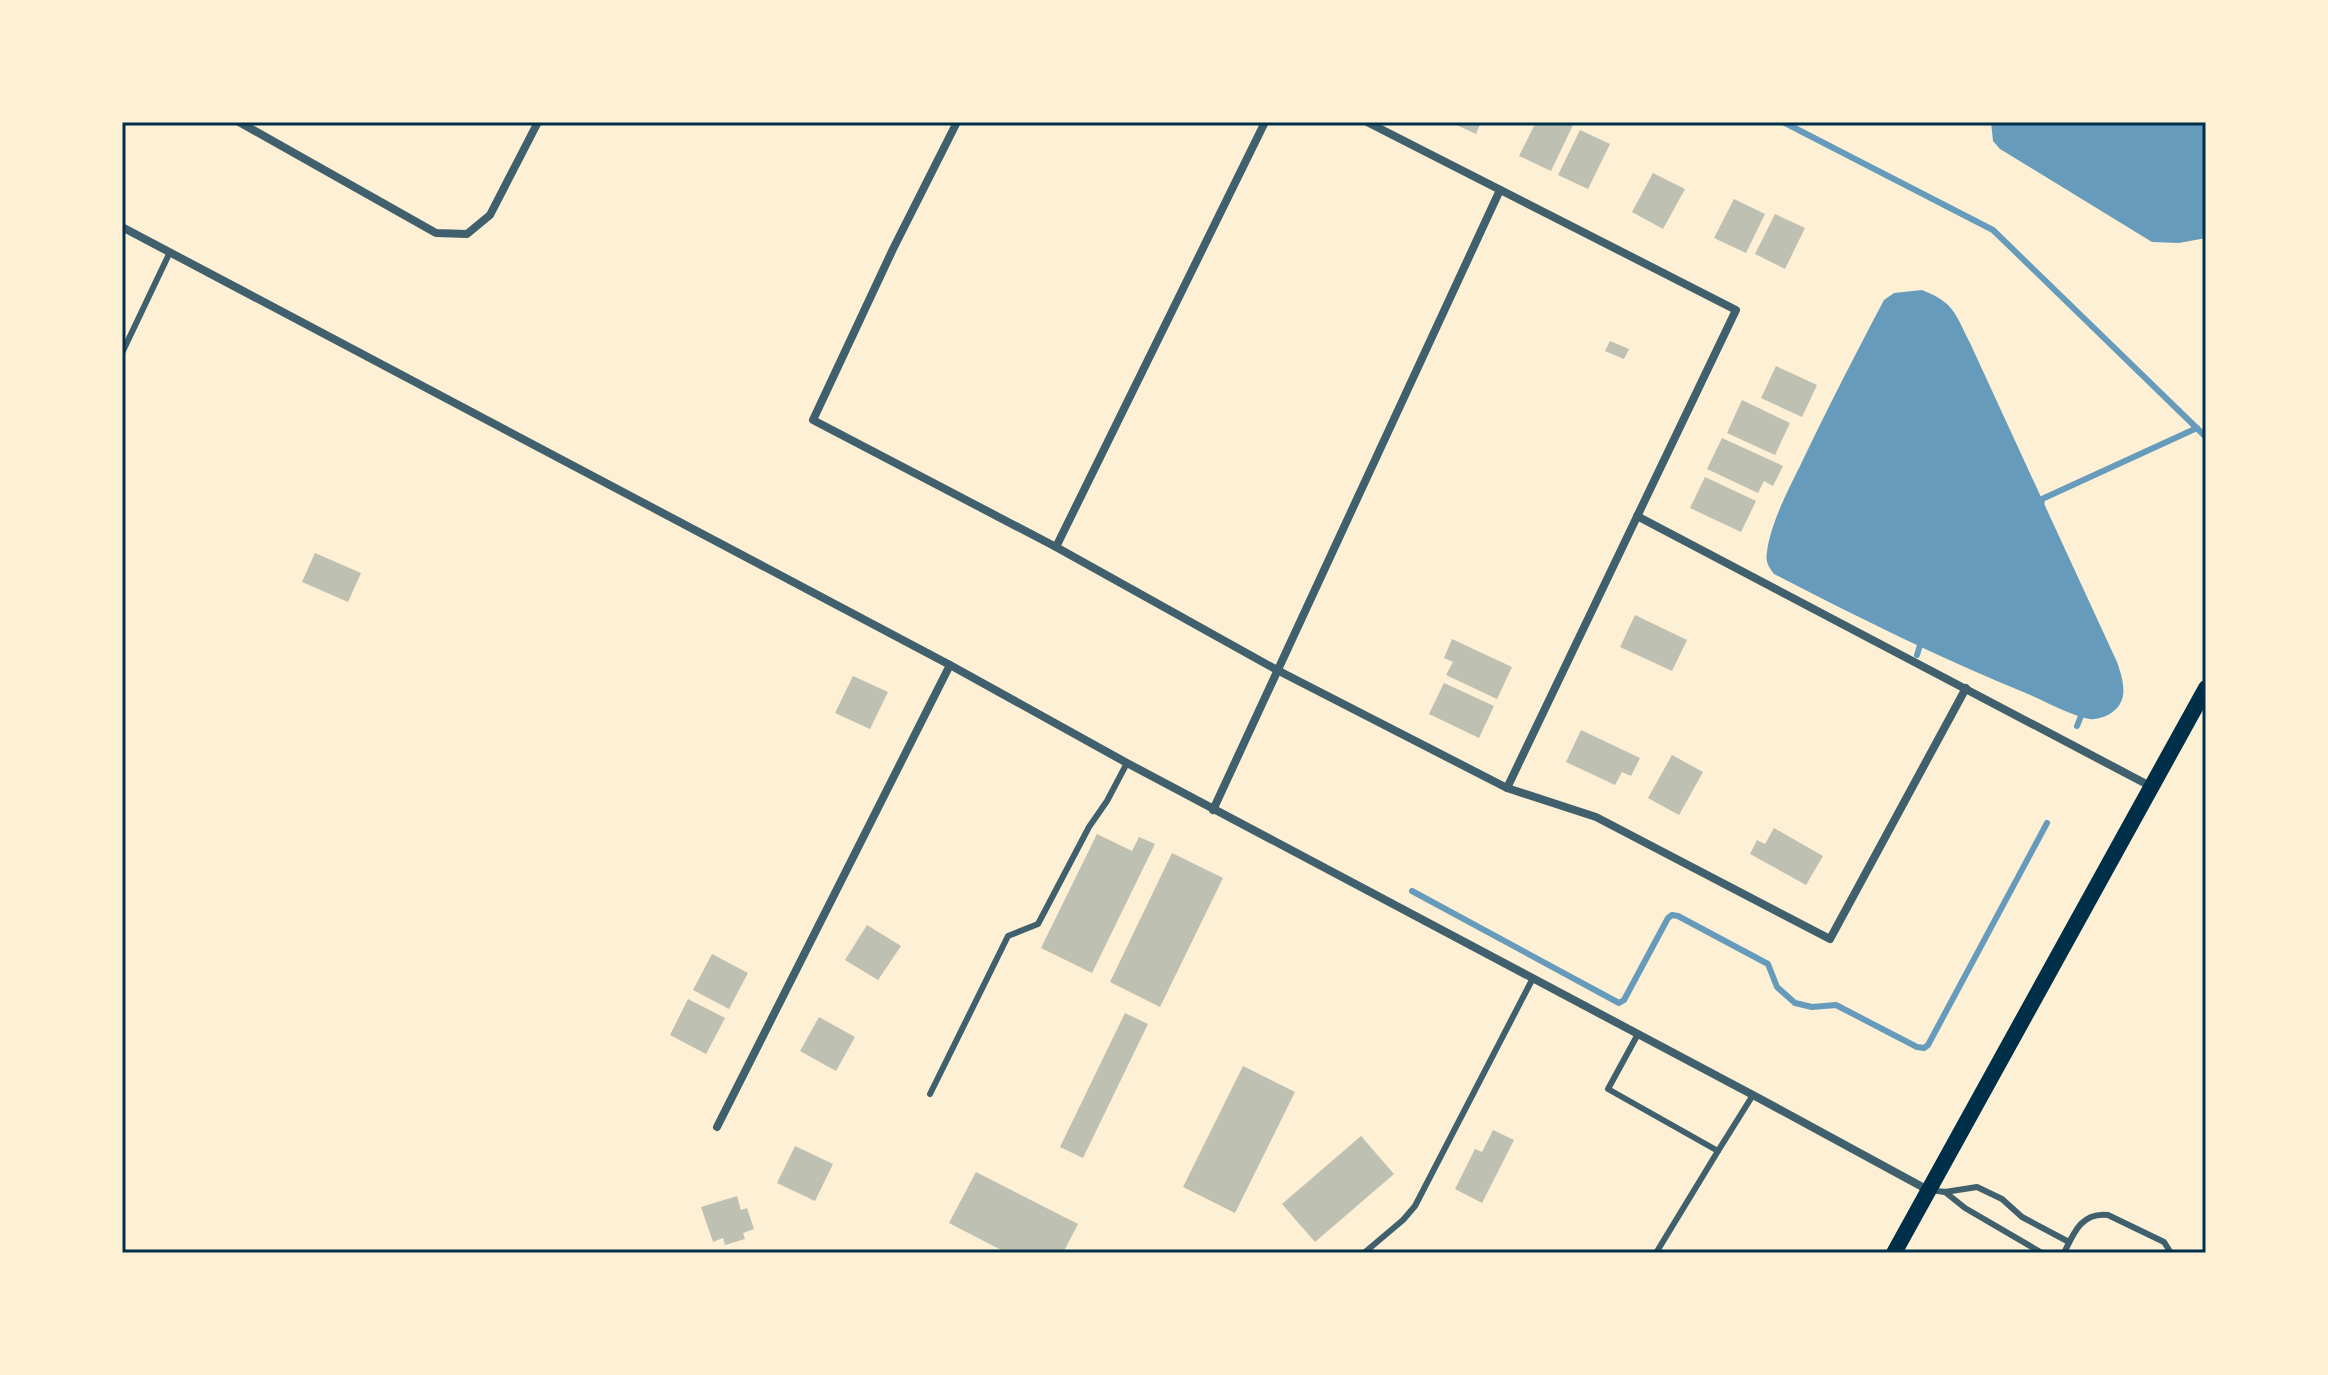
<svg xmlns="http://www.w3.org/2000/svg" width="2328" height="1375" viewBox="0 0 2328 1375" font-family="Rubik,sans-serif">
  <rect width="100%" height="100%" fill="#fdf0d5"/>
  <g fill="#669bbc">
    <polygon points="1991,122 2206,122 2206,238 2179,243 2152,242 2000,149 1993,141"/>
    <path d="M1922,290C1955,303 1955,314 1970,343L2117,662C2124,682 2130,703 2108,715C2103,717 2096,720 2090,719C2074,717 2044,701 2028,694C1942,659 1857,617 1774,574C1769,567 1765,562 1767,552C1770,525 1788,490 1800,466C1827,409 1855,355 1884,300L1894,293Z"/>
  </g>
  <g fill="none" stroke-linecap="round" stroke-linejoin="round">
    <g stroke="#669bbc" stroke-width="6">
      <polyline points="1783,122 1993,230 2206,437"/>
      <polyline points="2041,507 2042,499 2197,428"/>
      <polyline points="1917,655 1920,645 1925,639"/>
      <polyline points="2077,726 2081,716 2080,710"/>
      <polyline points="1412,891 1619,1003 1624,1000 1668,918 1672,915 1678,916 1768,964 1777,987 1795,1003 1812,1007 1836,1005 1917,1047 1924,1048 1928,1045 2047,823"/>
    </g>
  </g>
  <g fill="#bec0b2">
    <polygon points="1450,122 1481,122 1476,134"/>
    <polygon points="1536,122 1567,122 1573,125 1551,171 1519,156"/>
    <polygon points="1580,130 1610,144 1588,189 1558,175"/>
    <polygon points="1653,173 1685,189 1663,229 1632,212"/>
    <polygon points="1734,199 1765,214 1746,253 1714,238"/>
    <polygon points="1775,214 1805,228 1785,269 1755,254"/>
    <polygon points="1610,341 1629,349 1624,359 1605,351"/>
    <polygon points="1776,366 1817,385 1802,417 1761,398"/>
    <polygon points="1742,400 1790,423 1775,455 1727,433"/>
    <polygon points="1722,438 1783,466 1773,486 1764,481 1758,493 1707,469"/>
    <polygon points="1705,477 1756,501 1741,532 1690,508"/>
    <polygon points="315,553 361,573 348,602 302,582"/>
    <polygon points="1635,615 1687,640 1672,671 1620,647"/>
    <polygon points="1452,639 1512,667 1497,699 1446,675 1453,662 1444,658"/>
    <polygon points="853,676 888,692 870,729 835,713"/>
    <polygon points="1444,683 1494,706 1479,738 1429,714"/>
    <polygon points="1581,730 1640,758 1631,776 1622,772 1615,785 1566,762"/>
    <polygon points="1672,755 1703,772 1679,815 1648,798"/>
    <polygon points="1774,828 1823,856 1806,885 1750,854 1757,840 1765,844"/>
    <polygon points="1097,834 1132,851 1139,837 1155,844 1092,973 1041,948"/>
    <polygon points="1172,853 1223,878 1160,1007 1110,982"/>
    <polygon points="867,925 901,946 878,980 845,960"/>
    <polygon points="712,954 748,973 729,1009 693,990"/>
    <polygon points="688,999 725,1018 706,1054 670,1035"/>
    <polygon points="1125,1013 1148,1024 1083,1158 1060,1147"/>
    <polygon points="819,1017 855,1037 836,1071 800,1051"/>
    <polygon points="1243,1066 1295,1092 1235,1213 1183,1187"/>
    <polygon points="1493,1130 1514,1140 1482,1203 1455,1189 1475,1149 1482,1152"/>
    <polygon points="1361,1136 1394,1174 1315,1242 1282,1204"/>
    <polygon points="795,1146 833,1164 815,1201 777,1183"/>
    <polygon points="976,1172 1078,1224 1063,1253 1007,1253 949,1223"/>
    <polygon points="737,1196 741,1210 747,1208 754,1229 743,1233 745,1239 725,1245 723,1238 713,1242 701,1207"/>
  </g>
  <g fill="none" stroke-linecap="round" stroke-linejoin="round">
    <g stroke="#3f606c" stroke-width="6">
      <polyline points="122,353 170,252"/>
      <polyline points="1638,1034 1608,1089 1718,1151 1656,1253"/>
      <polyline points="930,1094 1008,936 1038,924 1089,827 1107,801 1127,763"/>
      <polyline points="1718,1151 1753,1095"/>
      <polyline points="1929,1190 1945,1192 1977,1187 2002,1199 2022,1217 2069,1242"/>
      <polyline points="1945,1192 1965,1208 2042,1253"/>
      <polyline points="1364,1253 1403,1220 1415,1206 1533,978"/>
      <path d="M2064,1253C2074,1232 2082,1212 2108,1215L2164,1242L2171,1253"/>
    </g>
    <g stroke="#3f606c" stroke-width="8">
      <polyline points="239,122 436,233 467,234 490,215 538,122"/>
      <polyline points="957,122 893,249 813,420 1056,547 1277,670 1507,788 1596,817 1830,939 1966,688"/>
      <polyline points="1367,122 1736,310 1507,788"/>
      <polyline points="122,227 950,665 1127,763 1753,1095 1928,1190"/>
      <polyline points="1637,516 2152,787"/>
      <polyline points="1056,547 1265,122"/>
      <polyline points="1213,810 1500,190"/>
      <polyline points="717,1127 950,665"/>
    </g>
    <polyline stroke="#003049" stroke-width="16" points="1894,1253 2206,688"/>
  </g>
  <rect width="2328" height="1375" fill="none" stroke="#fdf0d5" stroke-width="248"/>
  <rect x="124" y="124" width="2080" height="1127" fill="none" stroke="#003049" stroke-width="3"/>
</svg>
